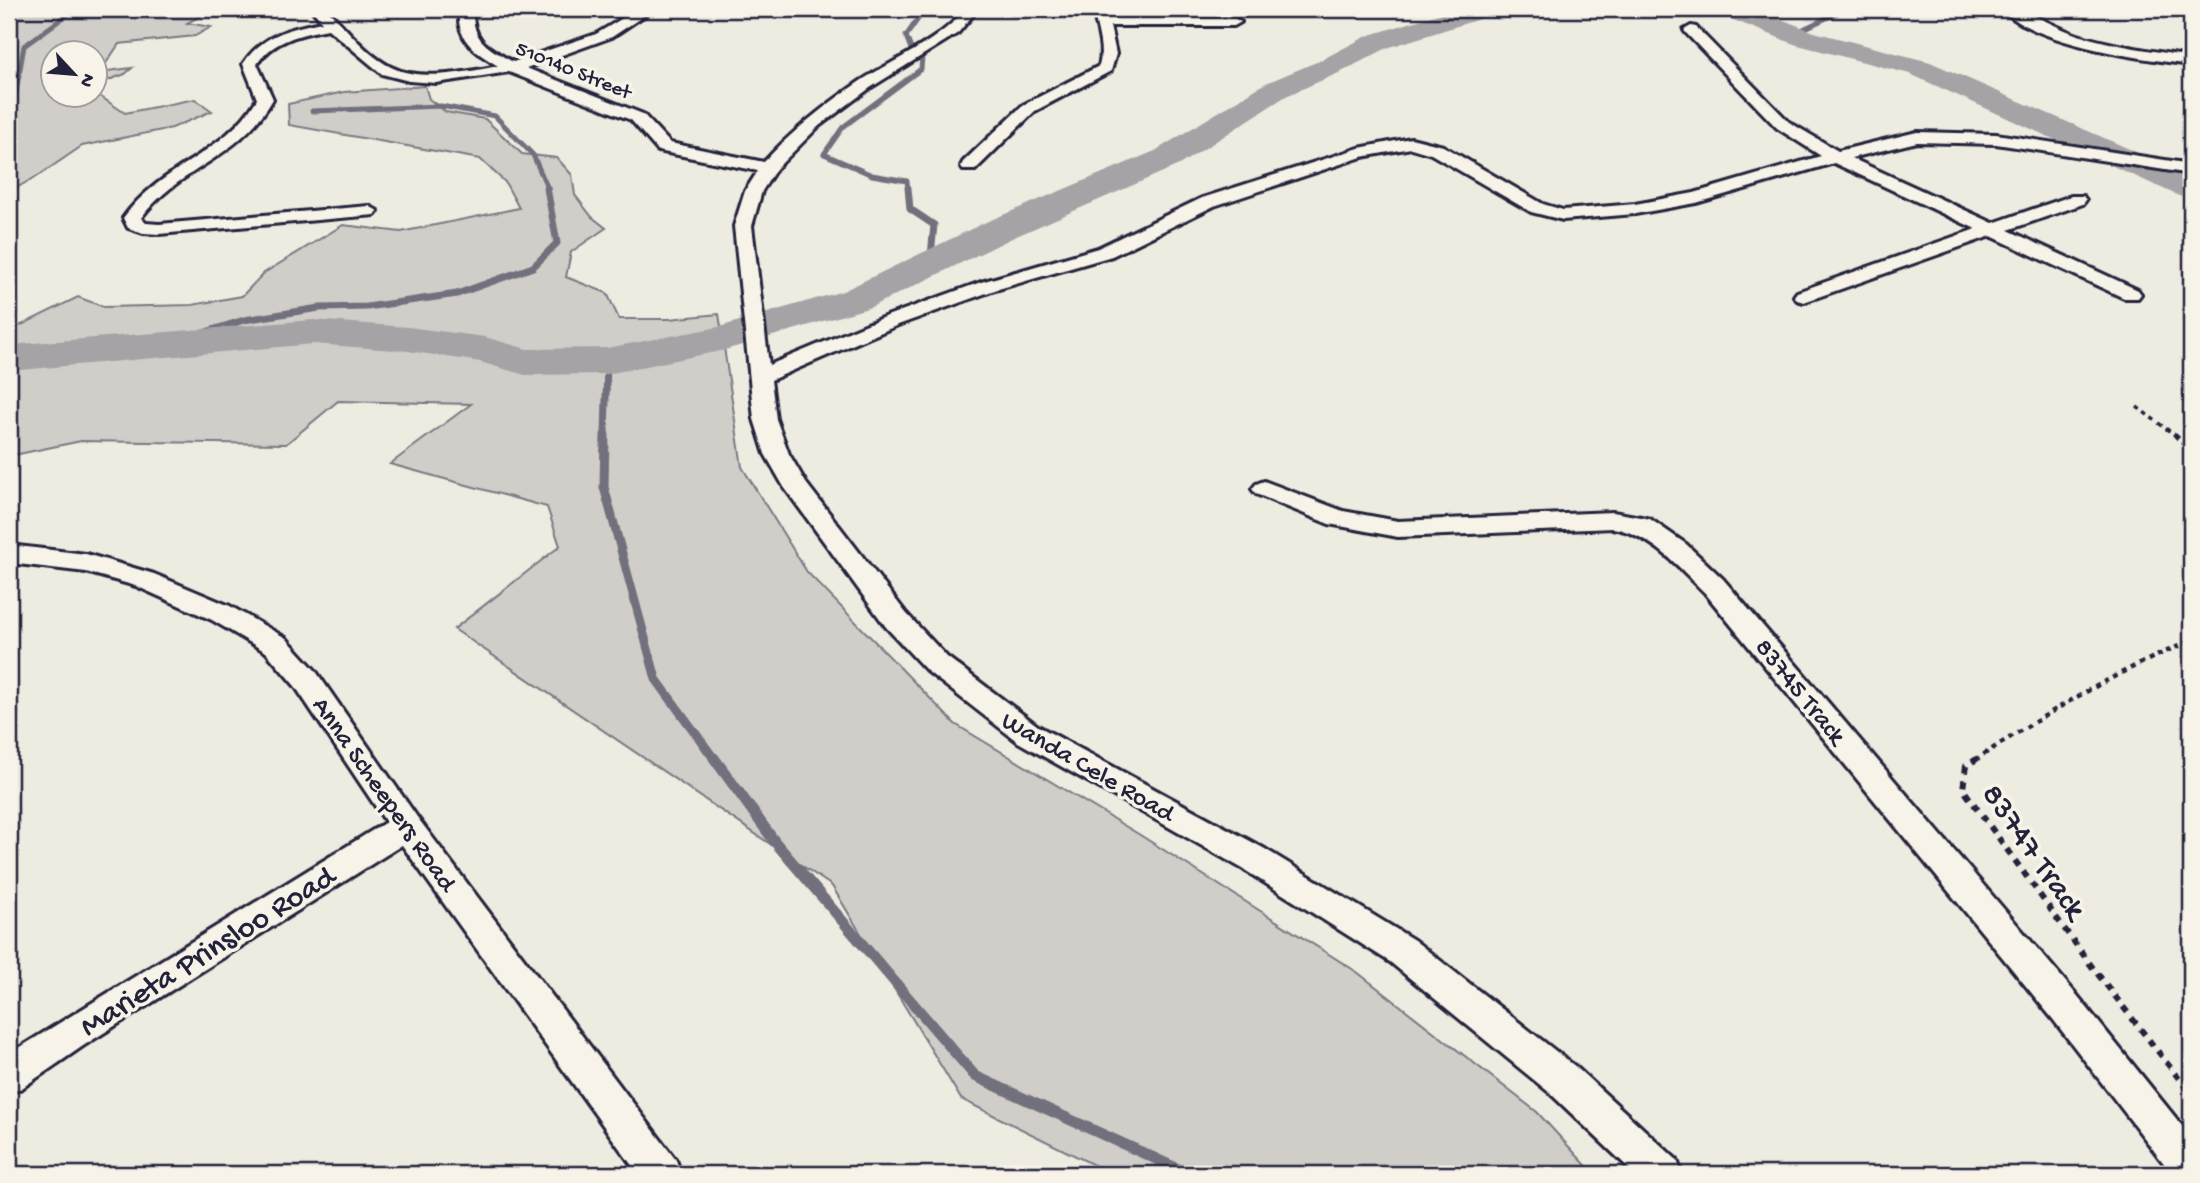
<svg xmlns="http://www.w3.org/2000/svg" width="2200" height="1183" viewBox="0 0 2200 1183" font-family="'Gochi Hand',sans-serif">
  <rect width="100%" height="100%" fill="#eeebe1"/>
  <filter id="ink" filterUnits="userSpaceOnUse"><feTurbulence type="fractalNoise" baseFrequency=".0143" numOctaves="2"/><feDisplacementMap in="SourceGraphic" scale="14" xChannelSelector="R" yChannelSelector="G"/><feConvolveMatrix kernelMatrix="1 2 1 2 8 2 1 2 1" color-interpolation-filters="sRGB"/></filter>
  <g filter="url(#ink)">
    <g fill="#d1cdc9" stroke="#7a7882" stroke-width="2">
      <polygon points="9,9 214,9 187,23 211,27 195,36 119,44 100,72 132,68 125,74 95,85 94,52 52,52 52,94 95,93 125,113 195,99 212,111 172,128 82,146 41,174 9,192"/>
      <polygon points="425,86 429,99 446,112 485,119 522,154 557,158 572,175 575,195 592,217 606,228 571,252 566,277 607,293 619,319 669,319 719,314 742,467 807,572 955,724 1140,835 1357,972 1537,1112 1594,1174 1112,1174 961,1099 832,886 454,629 560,546 547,507 390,464 471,404 338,401 286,444 81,441 9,456 9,331 78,297 104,307 192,305 242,296 264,273 343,225 401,232 519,208 505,182 480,159 289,125 288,104 344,92"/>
    </g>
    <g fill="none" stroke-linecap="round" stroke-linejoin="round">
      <g stroke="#716f7b" stroke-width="5">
        <polyline points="1795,33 1839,12 1837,9"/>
        <polyline points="911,49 906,36 925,9"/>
        <polyline points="312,111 441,106 495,116 533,155 548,189"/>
        <polyline points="9,131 24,46 75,9"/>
        <polyline points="908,189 907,181 872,175 824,154 843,127 921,69 922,57"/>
      </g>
      <g stroke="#716f7b" stroke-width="7">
        <polyline points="908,188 910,209 934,225 930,266"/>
        <polyline points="171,343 244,320 319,308 367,307 457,294 533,267 557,243 547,188"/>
        <polyline points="605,436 607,361"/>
      </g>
      <polyline stroke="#716f7b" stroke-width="9" points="605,435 604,487 656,679 715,760"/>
      <polyline stroke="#716f7b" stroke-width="11" points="714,758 775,842 975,1076 1189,1174"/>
      <g fill="#a6a3a6" fill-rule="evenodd">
        <polygon points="1455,9 1496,9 1492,15 1387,48 1341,72 1286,96 1179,165 1012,238 871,307 725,350 607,374 525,375 480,362 408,351 313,344 9,371 9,345 313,320 408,327 485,337 527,349 607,348 719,327 843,291 986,222 1155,151 1264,84 1321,60 1367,36"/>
        <polygon points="1718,9 1755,9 1814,32 1930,62 2191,176 2191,199 2179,196 1910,74 1794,44 1721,15"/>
      </g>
      <g stroke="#22223b" stroke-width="6">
        <g id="minor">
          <path d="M315,9L327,10C347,28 365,54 391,67C421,82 466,72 498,66C473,51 456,39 459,9H473C472,41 487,47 513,62L596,34L638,9H654L612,37L526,68L643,114L670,143L764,162C792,131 824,106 859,82C888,63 947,37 964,9H978L958,33L870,88L819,126L776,169L762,191L752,226L769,365L884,317L981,282L1098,248L1202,198L1359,148L1411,138L1443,146L1543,204L1563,210L1635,204L1694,193L1821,156L1777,128L1686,33L1684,30L1691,26L1696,27L1789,122L1838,151L1917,132L1996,134L2191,164V174L1996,144L1917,142L1851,158L1993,223L2071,196H2083L2086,200L2083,204L2008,230L2138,290L2141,294L2138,298H2124L1991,236L1804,302L1797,300L1794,296L1797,292L1976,229L1834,163L1696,203L1635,214L1563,220L1531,212L1431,154L1411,148L1362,157L1214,206L1112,256L995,290L898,325L771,380L776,419L789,454L806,483L906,613L947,657L1038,726L1265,849L1414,940L1576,1067L1677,1160L1682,1174H1635L1550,1093L1390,962L1243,869L1018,742L927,671L886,627L784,487L765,454L754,419L734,226L745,191L758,171L658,151L631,120L509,72L436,83L409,81L382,74L328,29C301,34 273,40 257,64L273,99C238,160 180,166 141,218L146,223L159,224L369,206L378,211L375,215L159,234L143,233L128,228L123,218C160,166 225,154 257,99L243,64C262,35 290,28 322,22L313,11Z"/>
          <path d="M1094,9H1108L1109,18H1234L1241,22L1234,26H1110L1116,54L1111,71L1035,111L975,170H963L961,166L963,162L1023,105L1099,66C1105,46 1095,27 1094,9Z"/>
          <path d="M2002,9C2028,8 2053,27 2078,35C2115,46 2154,51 2191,57V65C2143,59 2036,45 2002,9Z"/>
          <path d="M1264,481L1343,511L1398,521L1613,512L1641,517L1650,519L1686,544L1723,579L2076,994L2191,1137V1174H2172L2052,1018L1705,593C1678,566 1652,535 1613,528L1398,537L1329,524L1256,494L1252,489L1256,484Z"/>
          <polygon points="9,545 86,554 154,574 230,606 286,638 315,670 417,817 676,1160 681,1174 638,1174 402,845 83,1046 22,1088 9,1093 9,1054 386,822 295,686 266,652 212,620 136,586 86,572 9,563"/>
        </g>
      </g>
      <polyline stroke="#22223b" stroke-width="3.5" stroke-dasharray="4.5 4.5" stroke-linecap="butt" points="2137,407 2176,436"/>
      <g stroke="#22223b" stroke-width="4.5" stroke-dasharray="5 5" stroke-linecap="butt">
        <polyline points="2175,435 2191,452"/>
        <path d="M1975,760C2044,715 2114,672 2191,641"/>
      </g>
      <polyline stroke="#22223b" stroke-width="6" stroke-dasharray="7 7" stroke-linecap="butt" points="1978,758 1966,766 1963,789 2093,968 2191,1094"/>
      <use href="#minor" fill="#f7f3e8" fill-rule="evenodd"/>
    </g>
  </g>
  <g text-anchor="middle" stroke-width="7" stroke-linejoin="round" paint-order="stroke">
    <g font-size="21" fill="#22223b" stroke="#f7f3e8">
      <text transform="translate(574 69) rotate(22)" y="7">510140 Street</text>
    </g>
    <g font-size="26" fill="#22223b" stroke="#f7f3e8">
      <text transform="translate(1802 690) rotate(51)" y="9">83745 Track</text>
      <text transform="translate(1089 765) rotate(30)" y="9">Wanda Cele Road</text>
      <text transform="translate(386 793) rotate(55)" y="9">Anna Scheepers Road</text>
    </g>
    <g font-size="32" fill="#22223b" stroke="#f7f3e8">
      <text transform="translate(2036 850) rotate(55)" y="11">83747 Track</text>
      <text transform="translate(206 949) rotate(-32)" y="11">Marieta Prinsloo Road</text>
    </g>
  </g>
  <rect width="2200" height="1183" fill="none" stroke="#f7f3e8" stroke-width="35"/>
  <rect x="18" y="18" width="2165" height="1148" fill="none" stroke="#22223b" stroke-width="2.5" filter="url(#ink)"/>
  <g transform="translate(74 74) rotate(116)"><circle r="33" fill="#f7f3e8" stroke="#a29fa3" stroke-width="2"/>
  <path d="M0-5L12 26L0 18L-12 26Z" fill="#22223b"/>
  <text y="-10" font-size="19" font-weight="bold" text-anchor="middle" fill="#22223b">N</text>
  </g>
</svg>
